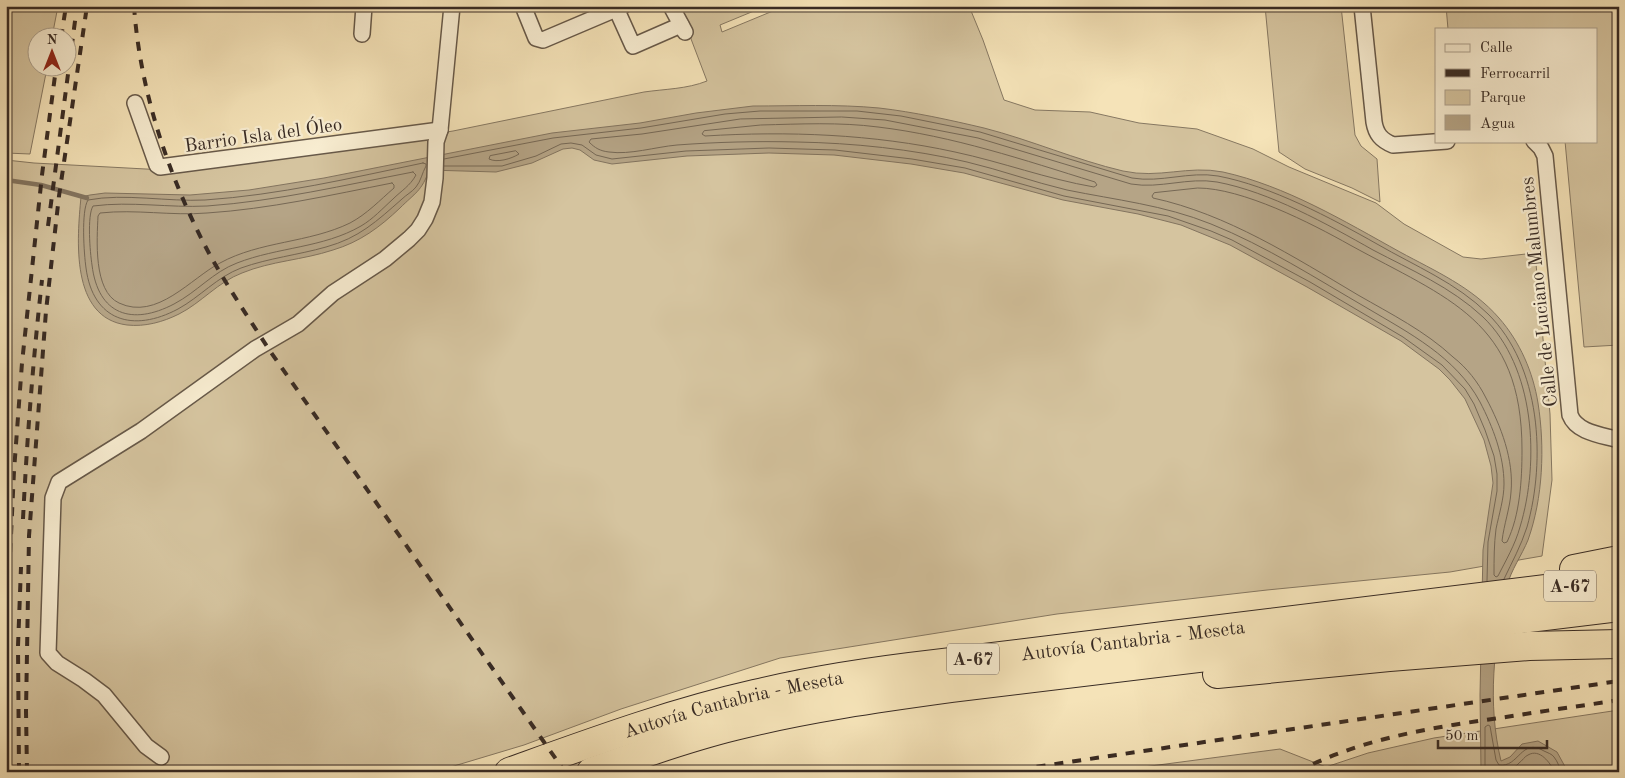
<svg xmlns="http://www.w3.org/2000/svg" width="1625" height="778" viewBox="0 0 1625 778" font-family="'Old Standard TT',serif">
  <rect width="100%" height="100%" fill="#f5e3b8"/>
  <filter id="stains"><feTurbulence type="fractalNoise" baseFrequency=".004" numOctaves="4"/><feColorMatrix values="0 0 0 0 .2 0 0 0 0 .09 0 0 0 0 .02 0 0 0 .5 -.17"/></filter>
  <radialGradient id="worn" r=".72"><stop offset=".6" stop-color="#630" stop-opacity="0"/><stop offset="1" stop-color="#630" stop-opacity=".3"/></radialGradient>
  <g fill="#d5c49f" stroke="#867862">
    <polygon points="6,6 58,6 52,37 38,38 38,68 47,68 30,154 6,153"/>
    <path d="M676,6H766L720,25L722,32L785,6H969L983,40L1004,100L1035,110L1090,112L1139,123L1197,129L1253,149L1289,167L1376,203L1404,224L1463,257L1481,259L1535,253L1550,414L1552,480L1542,556L1450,572L1267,590L1057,614L780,658L621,709L524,745L434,772H6V160L34,163L183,171L255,162L453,131L644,92C665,89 687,89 707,81L688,31Z"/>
    <polygon points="1265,6 1341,6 1355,135 1361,146 1377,159 1380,202 1352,188 1305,169 1279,152"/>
    <polygon points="1446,6 1613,6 1619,72 1619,345 1584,347 1565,141 1596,141 1596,29 1448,29"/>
    <polygon points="1619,710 1619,772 1105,772 1280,749 1326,767 1368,753 1434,738"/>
  </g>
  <path fill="#b5a486" stroke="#83745f" d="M753,106C794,106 837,104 879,108C914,112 950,120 984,128C1031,140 1076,160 1123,171C1159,179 1188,165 1223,172C1286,186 1344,221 1400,252C1435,271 1472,287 1499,318C1520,342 1533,372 1538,403C1545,447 1543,498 1528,540C1522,555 1511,570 1507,586C1494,643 1487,703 1501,761L1510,757L1522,744L1538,741L1557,752L1568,772H1474L1481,769L1480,695L1483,550L1493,483L1491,466L1484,440L1465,399L1450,380L1439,369L1401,341L1307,287L1230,245L1181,225L1138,214L1063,200L964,173L911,164L834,155L769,153L687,156L612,164L594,160L580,150L572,148L563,149L532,163L496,172L429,170C422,191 415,193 400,208C380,227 360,242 333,250C303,260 271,261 242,273C218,282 201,303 179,314C163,322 145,327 127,325C70,318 77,239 81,197L90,195L105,193L190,195L249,190L324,178L552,133L640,123L696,113Z"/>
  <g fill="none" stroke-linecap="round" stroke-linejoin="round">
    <g stroke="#766855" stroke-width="1">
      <path d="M842,117L885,120L978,138L1131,184C1160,189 1188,177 1217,182C1270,192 1327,224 1373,250C1411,270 1451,287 1483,317C1535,367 1540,461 1520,527C1515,545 1506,560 1498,576L1496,577L1494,575C1494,560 1494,544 1496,529C1499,514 1504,499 1504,484C1504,456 1493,427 1480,402C1456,357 1409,333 1367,308C1317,279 1266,246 1211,224C1164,205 1116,200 1067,190C1033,182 1001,170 967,162C912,149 853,143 797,142C757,141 717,142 677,145C655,147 630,155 609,152C600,151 595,148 589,142L591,139L642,134L740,119Z"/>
      <path d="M761,125C800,124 840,122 878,127C953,136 1024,160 1095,182L1097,185L1094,187C1047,179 1002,162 955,152C873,134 787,131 705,136L702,134L704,131Z"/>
      <path d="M516,151L519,154C511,159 497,163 489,159L490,156Z"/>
      <path d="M444,159L553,138L641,128L725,114L760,111H857L901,116L980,132L1132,178C1161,183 1189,171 1218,176C1271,186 1331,218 1377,244C1415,266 1457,283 1488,314C1541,366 1546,460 1527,527C1521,546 1512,562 1504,579"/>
      <path d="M423,163L426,164V166C422,173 421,181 416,187C412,192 406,195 402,199C377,221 359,238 326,247C298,255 269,258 241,268C217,277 200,297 178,309C133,333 93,321 86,268C84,254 81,211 88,200C124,193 168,202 205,200C279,195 351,178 423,163Z"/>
      <polyline points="444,166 502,166 536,156 561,144 571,143 582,145 596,155 612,159 686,151 769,148 835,150 912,159 965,168 1064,196 1168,216 1211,231 1232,240 1310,282 1403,337 1442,365 1465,389 1474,404 1485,430 1494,456 1497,474 1497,491 1488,542 1487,581"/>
      <path d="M413,172L416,175C410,186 401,191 393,199C382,209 373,219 361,226C323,248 278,247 237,263C213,272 197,292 174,304C132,326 98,315 92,265C90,252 87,216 93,206C131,201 169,208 207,206C277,201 345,185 413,172Z"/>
      <path d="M392,183L394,185V188C380,200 367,214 350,223C309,243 260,241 220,263C191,278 157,321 119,303C93,291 97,239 98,216L100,213C136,209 171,216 207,213C269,209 331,195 392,183Z"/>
      <path d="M1198,188C1242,188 1311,223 1350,245C1448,299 1522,320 1522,450C1522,480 1520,515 1507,542L1504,543L1502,541C1504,524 1510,508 1511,492C1514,460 1501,426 1486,398C1478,382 1467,368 1453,357C1425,331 1391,314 1358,295C1294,257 1227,214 1153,198L1152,196L1154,193Z"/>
      <path d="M1485,772V727L1488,725L1490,726L1496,760L1499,765C1519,768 1521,737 1544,751C1548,753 1552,754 1554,757C1558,762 1559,767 1562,772"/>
      <path d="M1492,772L1494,770C1503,773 1513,770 1519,763C1522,761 1525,756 1528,755C1540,748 1550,763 1555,772"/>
    </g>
    <polyline stroke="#83745f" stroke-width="4.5" points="6,180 41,185 87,198"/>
    <g stroke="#675949" stroke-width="18">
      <g id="street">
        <polyline points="523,6 536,38 543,40 623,6"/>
        <polyline points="615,6 633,46 681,25"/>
        <polyline points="671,6 685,32"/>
        <path d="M1362,6L1374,122C1376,134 1381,140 1393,145L1447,141"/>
        <polyline points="362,34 364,6"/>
        <polyline points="135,103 157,165 160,167 440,130"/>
        <path d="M1534,141L1541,148L1545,156L1570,415C1577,433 1602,435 1619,440"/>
        <polyline points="161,757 146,746 104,695 84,680 57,663 48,653 53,498 59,482 141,431 255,349 298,324 333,293 385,259 409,239 418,230 425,219 432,202 435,178 436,142 440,130 452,6"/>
      </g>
    </g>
    <g stroke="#382b24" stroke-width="30">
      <g id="highway">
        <polyline points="1574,569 1619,560"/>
        <polyline points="1217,674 1389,657 1529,646 1619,644"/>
        <path id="s1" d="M509,772C590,743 671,713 755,694C814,680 874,671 935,664L1619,580"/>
        <path d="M591,772C638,755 686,738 735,726C807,708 879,698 952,688L1619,607"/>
      </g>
    </g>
    <use href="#street" stroke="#f8edd1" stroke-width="15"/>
    <use href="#highway" stroke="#f5e3b8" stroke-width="28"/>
    <g stroke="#382b24" stroke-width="4" stroke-dasharray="9 9" stroke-linecap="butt">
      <path d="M134,6C140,93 170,181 211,257C229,289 250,320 270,351L565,772"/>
      <polyline points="61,38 66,6"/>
      <polyline points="48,226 77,6"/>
      <path d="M23,519C27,439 33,360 42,280"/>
      <polyline points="6,642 14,471 22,363 42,175 56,68"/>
      <polyline points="19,772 18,646 21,567"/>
      <polyline points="27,772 26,711 29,536 46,311 59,196 87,6"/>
      <polyline points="1001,772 1619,681"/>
      <path d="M1297,772C1361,738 1435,727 1506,717C1543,711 1581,706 1619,700"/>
    </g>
  </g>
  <g text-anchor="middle" stroke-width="4.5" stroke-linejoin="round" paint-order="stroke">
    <g fill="#f8edd1" stroke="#726558" stroke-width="1">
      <rect x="1544" y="570.5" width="52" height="31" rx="4"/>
      <rect x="947" y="643.5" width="52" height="31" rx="4"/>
    </g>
    <g font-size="18" font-weight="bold" fill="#382b24">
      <text x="1570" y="592">A-67</text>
      <text x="973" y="665">A-67</text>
    </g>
    <g font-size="19" fill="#382b24" stroke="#f8edd1">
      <text transform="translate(263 134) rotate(-8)" y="7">Barrio Isla del Óleo</text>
      <text transform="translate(1538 292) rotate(-96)" y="7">Calle de Luciano Malumbres</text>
      <text dy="7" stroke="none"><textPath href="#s1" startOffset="640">Autovía Cantabria - Meseta</textPath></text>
      <text dy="7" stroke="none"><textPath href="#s1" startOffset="235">Autovía Cantabria - Meseta</textPath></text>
    </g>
  </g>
  <rect width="1625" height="778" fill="none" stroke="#f5e3b8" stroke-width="25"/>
  <rect x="8" y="8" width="1610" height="763" fill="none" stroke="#382b24" stroke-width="2.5"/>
  <rect x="12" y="12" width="1600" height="753" fill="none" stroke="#382b24"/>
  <rect x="1435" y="28" width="162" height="115" fill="#f8edd1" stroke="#ab9f8c"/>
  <rect x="1445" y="44" width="25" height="8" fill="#f8edd1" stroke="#ab9f8c"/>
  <text x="1480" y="52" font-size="15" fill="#382b24">Calle</text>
  <rect x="1445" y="69" width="25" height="8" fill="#382b24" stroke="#ab9f8c"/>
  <text x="1480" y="78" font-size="15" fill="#382b24">Ferrocarril</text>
  <rect x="1445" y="90" width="25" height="15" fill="#d5c49f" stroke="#ab9f8c"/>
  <text x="1480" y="102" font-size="15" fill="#382b24">Parque</text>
  <rect x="1445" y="115" width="25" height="15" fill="#b5a486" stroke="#ab9f8c"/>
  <text x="1480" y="128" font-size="15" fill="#382b24">Agua</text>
  <g transform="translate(52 52)"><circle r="24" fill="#f8edd1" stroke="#ab9f8c"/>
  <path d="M0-4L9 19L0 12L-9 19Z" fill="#8f2418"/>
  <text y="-8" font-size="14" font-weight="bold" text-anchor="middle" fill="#382b24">N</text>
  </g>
  <path d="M1438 740v8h109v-8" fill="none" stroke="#382b24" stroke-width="2.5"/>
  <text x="1445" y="740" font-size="15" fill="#382b24" stroke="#f8edd1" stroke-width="4" paint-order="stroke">50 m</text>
  <rect width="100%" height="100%" filter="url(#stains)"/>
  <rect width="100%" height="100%" fill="url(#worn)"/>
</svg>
